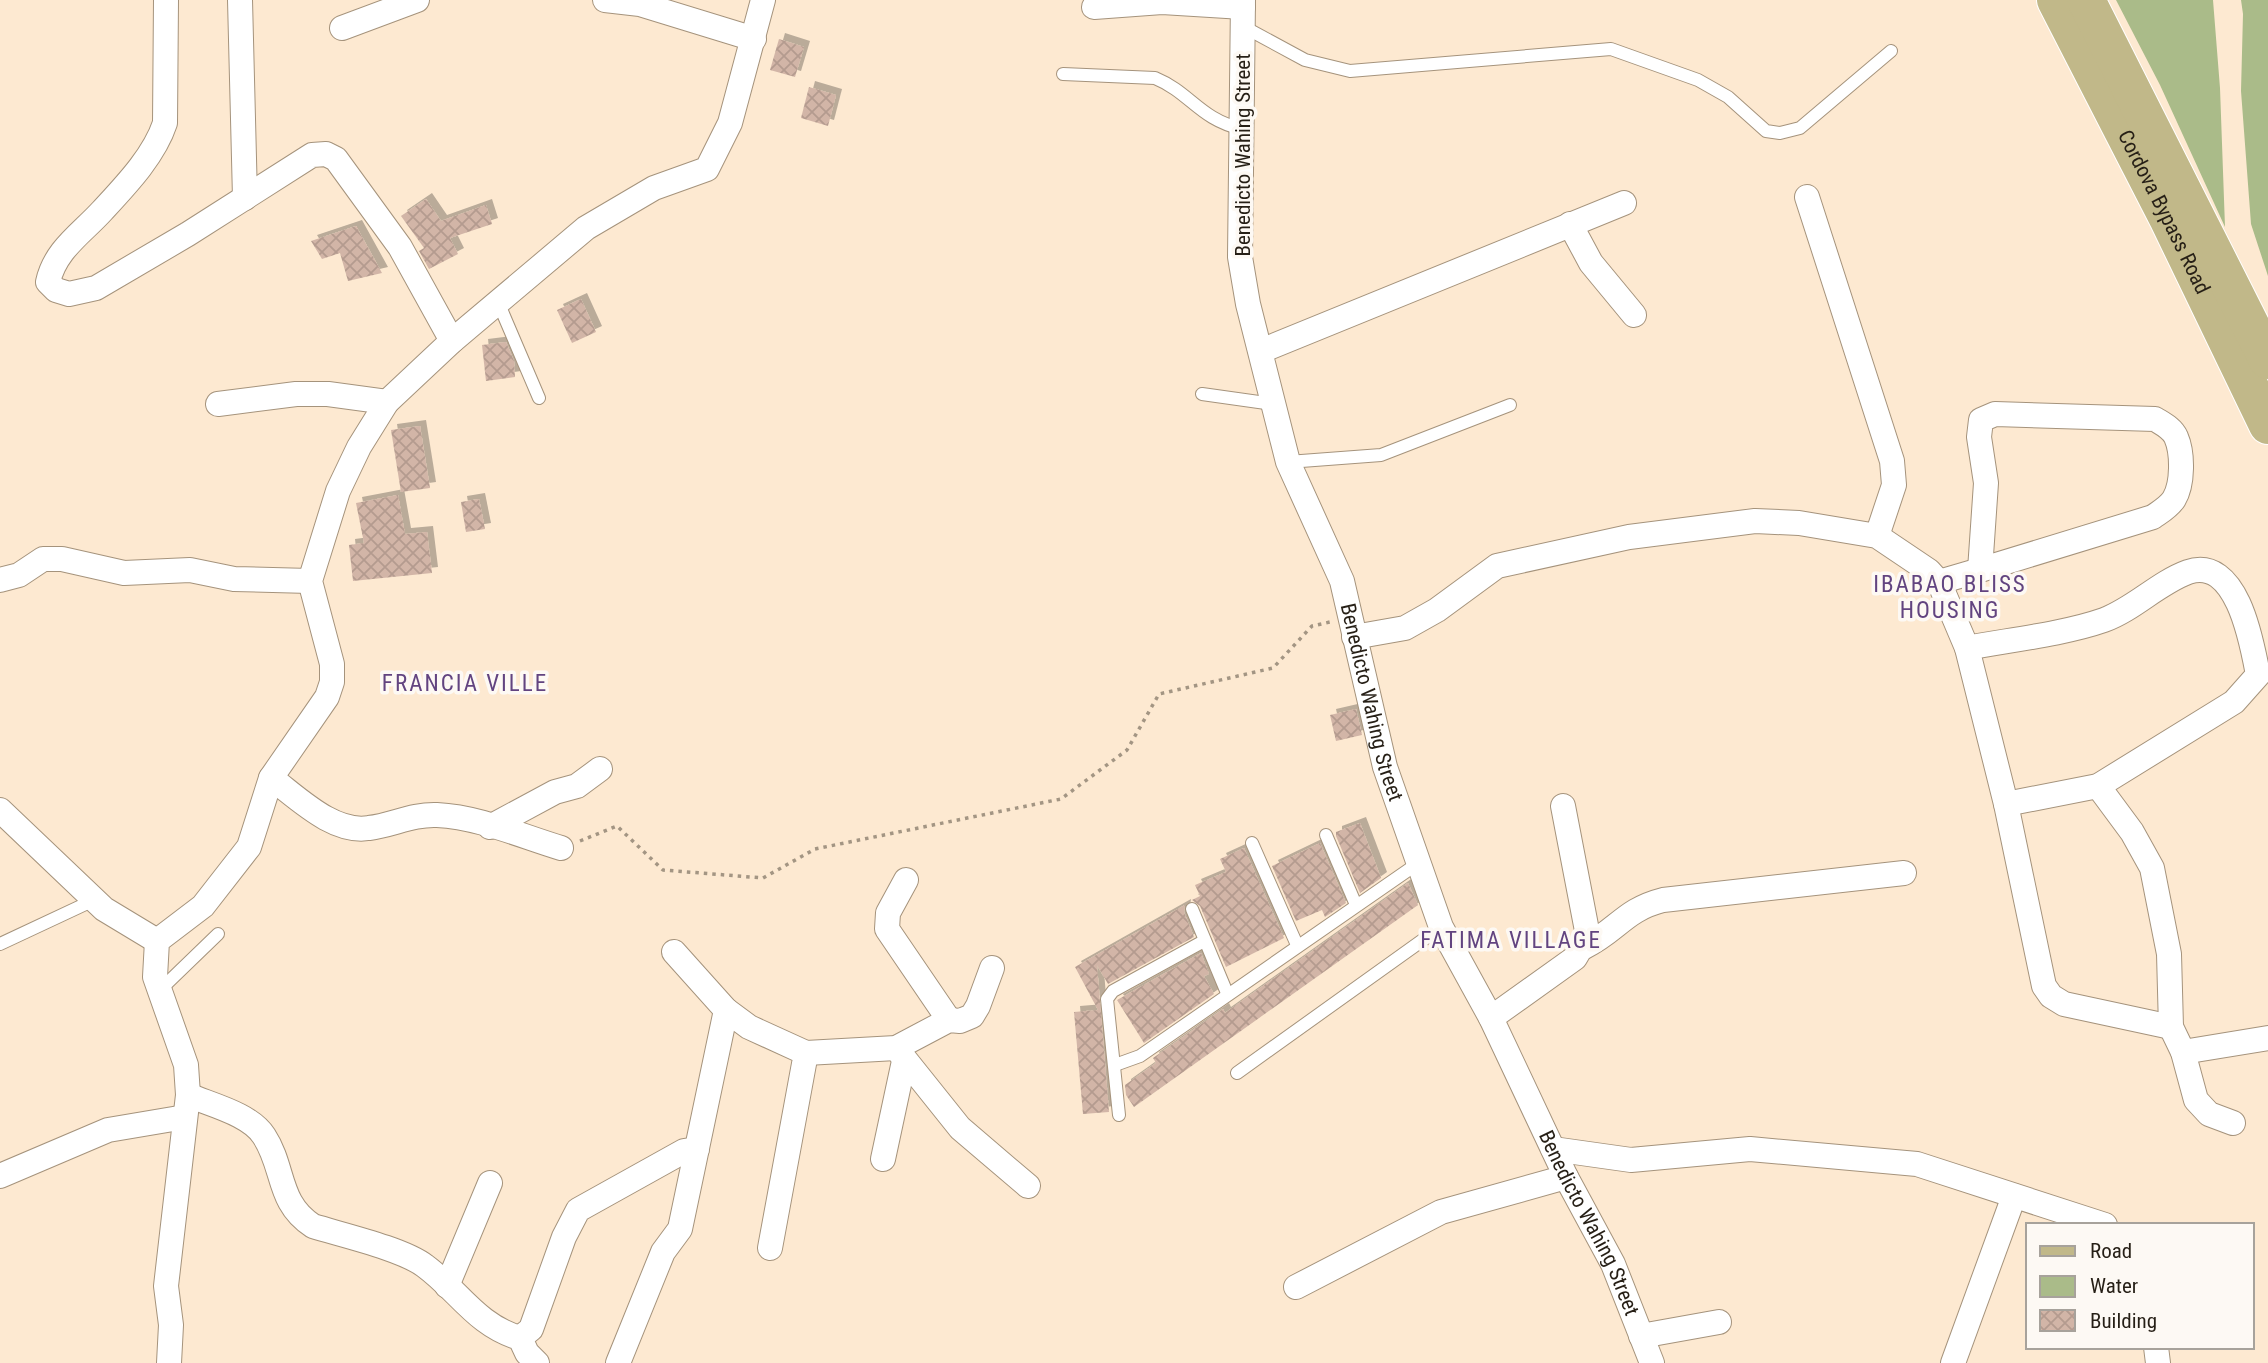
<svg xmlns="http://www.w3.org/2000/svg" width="2268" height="1363" viewBox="0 0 2268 1363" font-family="'Roboto Condensed',sans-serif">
  <defs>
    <pattern id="building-cross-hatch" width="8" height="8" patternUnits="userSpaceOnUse" patternTransform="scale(1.75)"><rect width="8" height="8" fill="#d2b5a7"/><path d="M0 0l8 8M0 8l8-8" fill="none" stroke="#b49b8f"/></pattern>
    <filter id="shadow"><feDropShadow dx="6" dy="-6" stdDeviation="0" flood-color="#0004"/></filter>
  </defs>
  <rect width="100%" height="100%" fill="#fde9d1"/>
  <g fill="#aabb89">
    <polygon points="2116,0 2213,0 2220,88 2225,227 2160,85"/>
    <polygon points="2241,0 2268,0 2268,276 2251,224 2241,91 2243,14"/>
  </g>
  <g fill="url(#building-cross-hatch)" filter="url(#shadow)">
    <polygon points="779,39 804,47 795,77 770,70"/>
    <polygon points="809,87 836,95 828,126 801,118"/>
    <polygon points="426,199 441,221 486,205 492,224 450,238 458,254 429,269 419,251 424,248 401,216"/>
    <polygon points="356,226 382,273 348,281 340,253 322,259 311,241"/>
    <polygon points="581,299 596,332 572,343 557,310"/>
    <polygon points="506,342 514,361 515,377 486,381 482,345"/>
    <polygon points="420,426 430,488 401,492 391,430"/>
    <polygon points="398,495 405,534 427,532 432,573 353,581 349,545 364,543 356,503"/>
    <polygon points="479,499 485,529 466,532 461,502"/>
    <polygon points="1356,709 1362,735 1336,741 1330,715"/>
    <polygon points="1360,823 1381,878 1360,893 1336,836 1336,832"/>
    <polygon points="1320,843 1346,903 1325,917 1322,910 1296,921 1272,866"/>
    <polygon points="1244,848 1284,938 1226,967 1200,906 1192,900 1200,896 1195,885 1226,872 1220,859"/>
    <polygon points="1408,883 1418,905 1134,1107 1126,1095 1125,1085 1156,1063 1153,1058 1223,1009 1225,1013"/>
    <polygon points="1185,905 1184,912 1194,937 1108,984 1097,965 1109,1112 1083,1114 1074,1012 1098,1010 1075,967"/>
    <polygon points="1201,953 1209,974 1204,976 1214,994 1144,1043 1117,1000"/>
  </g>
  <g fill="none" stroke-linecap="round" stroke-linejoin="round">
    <g stroke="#a5937c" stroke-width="14">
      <g id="service">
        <polyline points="1244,27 1305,60 1350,71 1611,49 1698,80 1728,97 1766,131 1780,133 1800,128 1891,51"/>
        <path d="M1063,74L1155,78C1191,93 1199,119 1242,129"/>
        <polyline points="498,302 539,398"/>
        <polyline points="1202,394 1273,404"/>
        <polyline points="1288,462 1381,455 1510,405"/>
        <polyline points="1326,835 1356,905"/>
        <polyline points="1252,843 1297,945"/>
        <polyline points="1192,909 1227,993"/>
        <polyline points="0,944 94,900"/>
        <polyline points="159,991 218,934"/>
        <polyline points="1115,1065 1140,1056 1417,864"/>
        <polyline points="1237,1073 1441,927"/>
        <polyline points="1119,1115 1107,999 1113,991 1204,941"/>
      </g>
    </g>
    <g stroke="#a5937c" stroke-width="26">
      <g id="minor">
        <path d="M166,0L165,123C154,156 126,185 102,211C81,234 55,250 48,282L56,290L69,294L96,288L188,234L312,155L326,154L336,159L400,247L452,341"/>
        <polyline points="240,0 245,198"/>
        <polyline points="605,0 640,4 754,39"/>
        <path id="s1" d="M1243,0L1240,257L1248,304L1288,462L1342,581L1385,767L1441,927L1491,1018L1566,1177L1613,1264L1652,1363"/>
        <polyline points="1094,7 1162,2 1243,7"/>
        <polyline points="342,28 417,0"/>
        <polyline points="1807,197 1892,461 1894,485 1877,536"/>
        <polyline points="1570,224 1591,263 1634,315"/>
        <polyline points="1261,351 1624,203"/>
        <polyline points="218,404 296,394 328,394 387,402"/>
        <path d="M1995,414L2155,419C2163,424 2172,428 2176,437C2183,453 2183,484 2174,499C2169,507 2160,512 2153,517L1980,570L1986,483L1979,437L1981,420Z"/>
        <polyline points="0,580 19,575 43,559 62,559 124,573 190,570 234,579 310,581"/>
        <polyline points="1939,582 1980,570"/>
        <polyline points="1354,637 1405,628 1437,610 1497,566 1629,537 1755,521 1799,523 1877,536 1929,571 1939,582 1967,648 2006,804 2044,986 2051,996 2064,1004 2171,1027"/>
        <path d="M1967,648C2009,640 2064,634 2104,620C2134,609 2158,583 2188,572C2237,555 2252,643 2258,675L2234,702L2098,786L2006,804"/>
        <path d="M271,778C297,797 333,834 369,828C393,825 412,814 437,815C479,817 521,836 561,848"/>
        <polyline points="2098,786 2132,832 2152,868 2169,954 2171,1027 2183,1052 2196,1100 2209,1114 2233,1123"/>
        <polyline points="0,810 104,909 157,941"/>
        <polyline points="490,827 555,792 577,786 600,769"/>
        <polyline points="906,880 888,913 887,929 949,1020"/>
        <path d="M1584,947C1618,930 1624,910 1663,900L1904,873"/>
        <polyline points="674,952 726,1010 749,1027 806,1053 770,1248"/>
        <polyline points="1491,1018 1575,958 1588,936 1563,806"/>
        <polyline points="896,1048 960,1128 1028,1186"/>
        <polyline points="2183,1052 2268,1038"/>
        <polyline points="806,1053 896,1048 949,1020 960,1021 972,1016 978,1006 992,968"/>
        <path d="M188,1095C211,1105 250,1114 264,1136C285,1168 277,1203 313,1226C342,1235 403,1249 425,1266C458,1290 477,1326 520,1338L527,1353L537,1363"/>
        <polyline points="1553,1149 1631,1160 1750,1149 1917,1164 2105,1225"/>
        <polyline points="883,1159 904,1061"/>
        <polyline points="0,1176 108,1130 185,1117"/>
        <polyline points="447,1286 490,1183"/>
        <polyline points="1296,1287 1441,1212 1566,1177"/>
        <polyline points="1641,1336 1719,1322"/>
        <polyline points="520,1338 531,1329 564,1237 578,1210 684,1151 697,1149"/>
        <polyline points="2156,1347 2158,1363"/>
        <polyline points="169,1363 171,1325 166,1286 188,1095 186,1065 155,977 157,941 203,906 249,847 271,778 327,697 332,682 332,664 310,581 338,491 359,447 387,402 452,341 586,228 654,188 707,169 730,123 763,0"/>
        <polyline points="618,1363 663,1252 680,1229 726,1010"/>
        <polyline points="1953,1363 2014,1196"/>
      </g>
    </g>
    <g stroke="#fff" stroke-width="40">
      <g id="primary">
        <path id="s2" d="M2056,0L2168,218L2268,425"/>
        <polyline points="2086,0 2268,360"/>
      </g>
    </g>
    <polyline stroke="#a39583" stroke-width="3.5" stroke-dasharray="3.5 5" stroke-linecap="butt" points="580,841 617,826 663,870 763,878 815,849 1061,799 1127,750 1159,694 1273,668 1312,626 1330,622"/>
    <use href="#service" stroke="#fff" stroke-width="12"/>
    <use href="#minor" stroke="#fff" stroke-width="24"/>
    <use href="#primary" stroke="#c1b889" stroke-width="38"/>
  </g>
  <g text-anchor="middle" stroke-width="7" stroke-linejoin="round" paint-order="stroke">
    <g font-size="21" fill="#261f16" stroke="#fdf9f4">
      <text transform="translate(1243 155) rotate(-90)" y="7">Benedicto Wahing Street</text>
      <text dy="7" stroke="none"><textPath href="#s2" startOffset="238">Cordova Bypass Road</textPath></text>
      <text dy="7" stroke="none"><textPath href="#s1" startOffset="723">Benedicto Wahing Street</textPath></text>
      <text dy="7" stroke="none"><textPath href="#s1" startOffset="1290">Benedicto Wahing Street</textPath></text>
    </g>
    <g font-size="23" letter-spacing="2" fill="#624480" stroke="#fdf9f4">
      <text x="1950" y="592">IBABAO BLISS<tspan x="1950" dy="26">HOUSING</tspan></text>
      <text x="465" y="691">FRANCIA VILLE</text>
      <text x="1511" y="948">FATIMA VILLAGE</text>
    </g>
  </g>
  <rect x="2026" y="1223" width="228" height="126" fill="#fdf9f4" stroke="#a7a29b" stroke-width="2"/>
  <rect x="2040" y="1246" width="35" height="10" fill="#c1b889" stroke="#a7a29b" stroke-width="2"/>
  <text x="2090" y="1258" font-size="21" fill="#261f16">Road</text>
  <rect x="2040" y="1276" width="35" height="21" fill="#aabb89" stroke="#a7a29b" stroke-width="2"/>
  <text x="2090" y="1293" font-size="21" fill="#261f16">Water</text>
  <rect x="2040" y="1310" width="35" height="21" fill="url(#building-cross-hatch)" stroke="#a7a29b" stroke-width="2"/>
  <text x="2090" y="1328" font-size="21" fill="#261f16">Building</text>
</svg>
